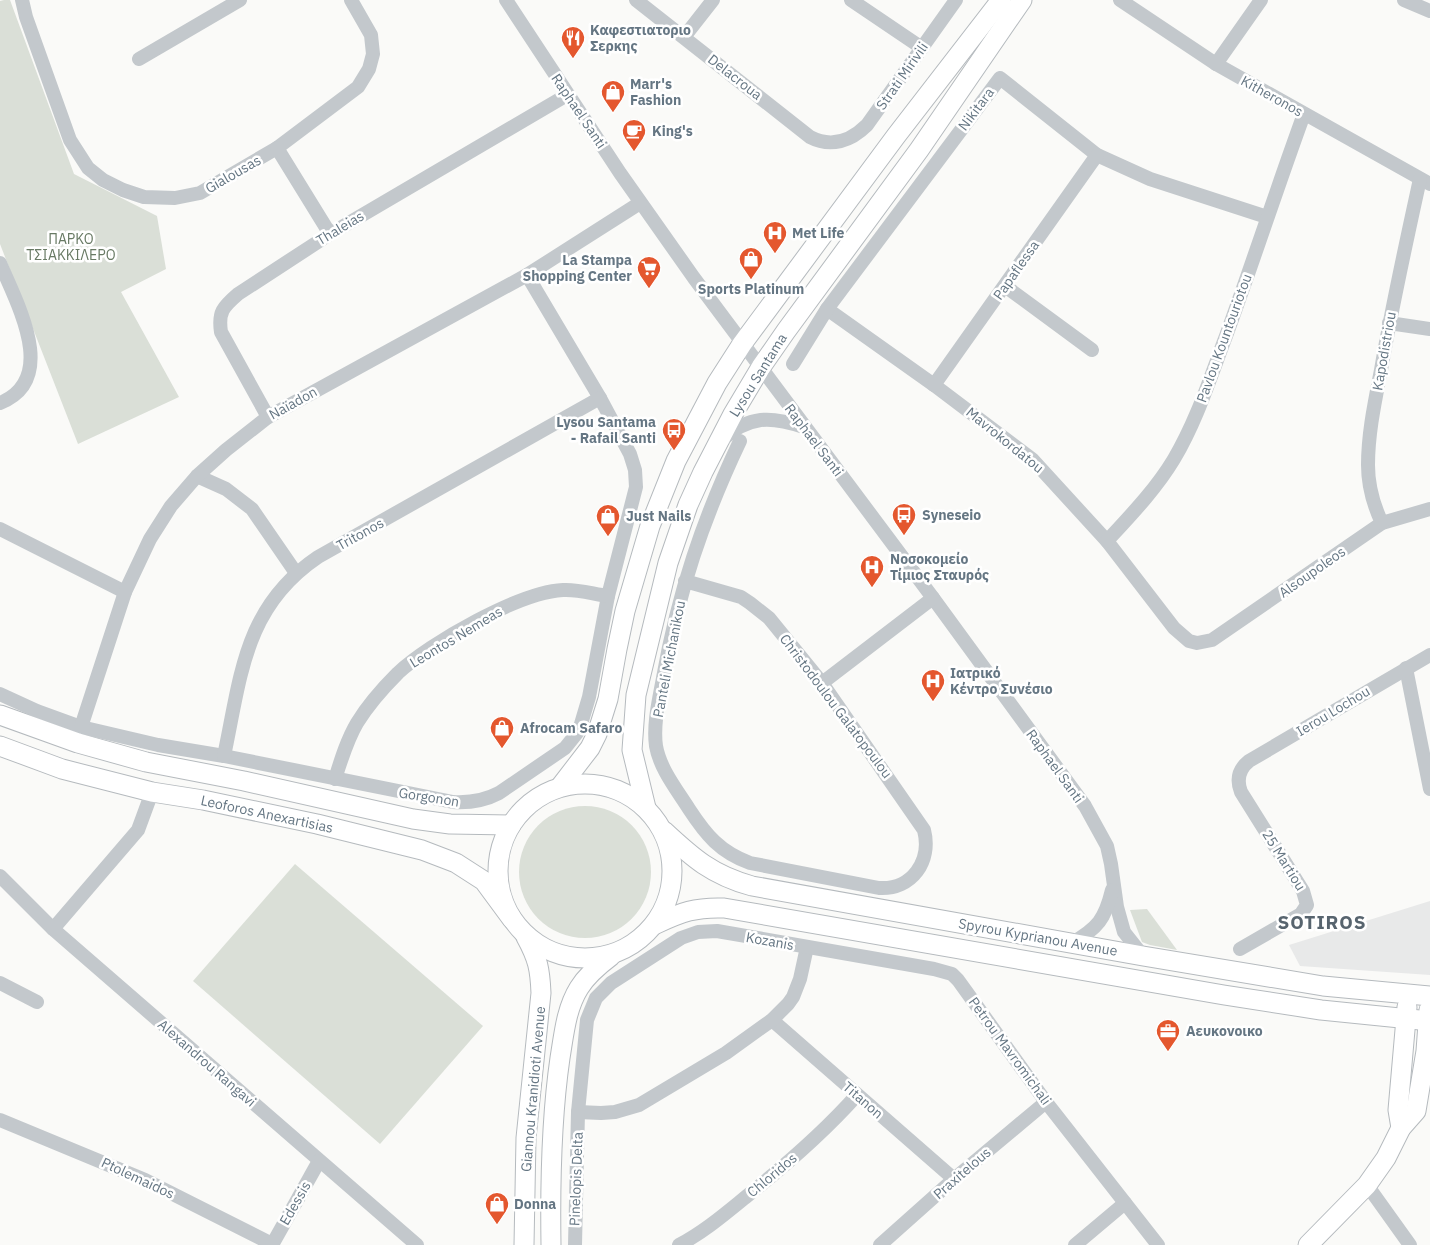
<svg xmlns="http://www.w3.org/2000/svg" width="1430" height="1245" viewBox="0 0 1430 1245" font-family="'IBM Plex Sans',sans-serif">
  <rect width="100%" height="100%" fill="#fafaf8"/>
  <polygon fill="#e8e9e9" points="1430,901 1430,975 1300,966 1289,945"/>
  <g fill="#dadfd7">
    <polygon points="4,0 10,0 74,174 157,216 166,269 121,292 179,397 78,444 0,244 0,1"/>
    <circle cx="585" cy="872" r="66"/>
    <polygon points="295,864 483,1026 380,1144 193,981"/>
    <polygon points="1147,909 1177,950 1150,945 1142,942 1130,910"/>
  </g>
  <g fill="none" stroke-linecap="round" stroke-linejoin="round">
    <g stroke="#b5babe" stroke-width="21">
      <g id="major">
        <polyline points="0,715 78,743 146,762 244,781 413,819 450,824 511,825"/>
        <polyline points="0,746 62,769 152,792 203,800 317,824 422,850 456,863 484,881 512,919"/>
        <circle cx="585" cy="871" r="87"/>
        <polyline points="560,787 590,748 597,734 608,699 617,649 625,611 650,526 676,461 717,383 742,344 896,136 1001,0"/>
        <polyline points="646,808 632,750 636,695 668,563 688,505 703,472 733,414 761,367 786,331 919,150 1022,0"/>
        <path d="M664,831C693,858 712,875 752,886L1143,956L1323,986L1430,996"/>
        <path d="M656,924C682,912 695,907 724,908L1224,995L1321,1010L1430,1021"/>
        <polyline points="1401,1128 1398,1110 1407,1007"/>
        <path d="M524,1245L526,1138L541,993C540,969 538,959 526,937"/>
        <path d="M551,1245C550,1182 551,1120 560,1058C564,1034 566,1009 579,988C587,975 599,965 611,956"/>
        <polyline points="1308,1245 1367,1185 1386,1158 1401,1128 1416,1111 1426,1051 1429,1010"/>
      </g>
    </g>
    <g stroke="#c3c8cc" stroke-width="14">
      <polyline points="22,0 26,17 70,140 88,168 103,180 123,190 144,197 175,198 200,193 277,148 358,87 369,69 373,54 371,35 351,0"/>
      <polyline points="506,0 620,173 694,278 933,598 1085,806 1107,846 1111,864 1117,907 1124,932 1143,956"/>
      <path d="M636,0L810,137C831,148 851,141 867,125L956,0"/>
      <polyline points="851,0 922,48"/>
      <polyline points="1120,0 1216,64 1430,184"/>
      <polyline points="1404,0 1430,11"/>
      <polyline points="684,37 713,0"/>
      <polyline points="139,59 240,0"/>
      <polyline points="1216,64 1261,0"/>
      <polyline points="277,148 330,234"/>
      <path d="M0,263C16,302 60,379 0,403"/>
      <polyline points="1005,286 1092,350"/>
      <polyline points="827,309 934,385 1032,459 1107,541 1174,628 1189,641 1197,643 1212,640 1382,523 1430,509"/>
      <polyline points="1389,323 1430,329"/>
      <polyline points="793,364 827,309 1000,78 1097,155 1150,179 1267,217"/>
      <polyline points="934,385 1097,155"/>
      <path d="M268,417L221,332C218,312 223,307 238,294L330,234L567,95"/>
      <path d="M722,440C749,415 771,416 804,427"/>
      <polyline points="197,476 226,489 252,509 296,573"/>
      <path d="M1382,523C1373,504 1368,486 1368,465C1368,433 1375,401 1381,370C1392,306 1406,243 1420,179"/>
      <polyline points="0,529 125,592"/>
      <path d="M1107,541C1131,515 1156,489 1174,459C1197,420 1210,378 1226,336C1253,262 1277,188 1304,114"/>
      <path d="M685,581L741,597L750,603L769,618L822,683L924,830C932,861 912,890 879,888L750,863C720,852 706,835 689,809C677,790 660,769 656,746C653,724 659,700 663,678C678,593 703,519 740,441"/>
      <polyline points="1406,668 1430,789"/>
      <polyline points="822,683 933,598"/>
      <path d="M0,694L37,711L81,727L158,745L224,756L453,802C470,803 484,801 499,793L565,748L577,733L581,724L589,697L608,596L636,487L635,470L630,454L600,398L527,275"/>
      <polyline points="81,727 125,592 150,539 171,506 197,476 226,450 268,417 527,275 640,203"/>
      <path d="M224,756C241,676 244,607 318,557L600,398"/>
      <path d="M335,779C341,760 347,740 357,723C368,705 383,688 398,673C430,643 520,592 563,590C578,589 593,594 608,596"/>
      <polyline points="0,876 53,929 417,1245"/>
      <polyline points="53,929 138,830 152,792"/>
      <path d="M1072,943C1098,928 1105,919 1112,890"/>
      <path d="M1240,949L1301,914L1307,905L1303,891L1241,792C1236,779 1239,769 1249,761L1430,655"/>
      <polyline points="0,983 37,1002"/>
      <polyline points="772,1020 954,1179"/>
      <polyline points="578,1112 601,1113 615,1112 639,1105 726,1053 772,1020 788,1004 793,997 800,979 807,947"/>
      <polyline points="0,1120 145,1180 272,1244"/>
      <polyline points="1367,1185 1410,1245"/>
      <polyline points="272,1245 319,1161"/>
      <polyline points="575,1245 578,1112 587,1020 596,998 611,983 681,938 698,932 717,931 934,969 952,974 958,980 1046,1102 1158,1245"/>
      <path d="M679,1245C704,1232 726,1213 747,1196C786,1165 824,1132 857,1095"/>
      <polyline points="880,1245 954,1179 1046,1102"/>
      <polyline points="1075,1245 1125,1203"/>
    </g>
    <use href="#major" stroke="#fff" stroke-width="19"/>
  </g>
  <defs>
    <g id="restaurant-pin" transform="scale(1.25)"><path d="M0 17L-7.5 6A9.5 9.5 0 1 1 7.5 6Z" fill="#e4572e" stroke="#fff"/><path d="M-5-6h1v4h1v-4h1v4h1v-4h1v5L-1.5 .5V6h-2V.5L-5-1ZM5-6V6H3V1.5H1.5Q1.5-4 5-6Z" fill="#fff"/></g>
    <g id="shop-pin" transform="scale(1.25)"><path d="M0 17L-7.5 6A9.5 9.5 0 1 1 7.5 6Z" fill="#e4572e" stroke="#fff"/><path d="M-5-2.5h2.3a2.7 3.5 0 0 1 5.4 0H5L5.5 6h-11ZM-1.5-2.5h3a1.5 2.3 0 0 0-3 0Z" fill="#fff"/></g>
    <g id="cafe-pin" transform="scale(1.25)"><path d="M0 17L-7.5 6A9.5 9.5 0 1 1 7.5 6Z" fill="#e4572e" stroke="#fff"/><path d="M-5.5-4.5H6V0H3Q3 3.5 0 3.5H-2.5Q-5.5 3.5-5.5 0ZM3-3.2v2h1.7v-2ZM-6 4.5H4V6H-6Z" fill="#fff"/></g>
    <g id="hospital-pin" transform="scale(1.25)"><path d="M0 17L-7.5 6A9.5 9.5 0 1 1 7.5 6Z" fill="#e4572e" stroke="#fff"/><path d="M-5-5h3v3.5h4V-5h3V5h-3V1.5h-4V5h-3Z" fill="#fff"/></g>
    <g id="supermarket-pin" transform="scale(1.25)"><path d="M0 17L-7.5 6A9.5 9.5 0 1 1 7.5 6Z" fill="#e4572e" stroke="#fff"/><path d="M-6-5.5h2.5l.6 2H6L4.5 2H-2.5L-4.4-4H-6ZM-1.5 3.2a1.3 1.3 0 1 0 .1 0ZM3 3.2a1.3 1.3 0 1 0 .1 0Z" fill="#fff"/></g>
    <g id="bus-pin" transform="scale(1.25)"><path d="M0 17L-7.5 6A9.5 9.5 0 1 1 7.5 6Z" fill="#e4572e" stroke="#fff"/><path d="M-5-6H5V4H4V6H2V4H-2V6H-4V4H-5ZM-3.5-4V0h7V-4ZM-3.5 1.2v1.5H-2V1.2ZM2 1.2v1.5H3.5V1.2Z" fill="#fff"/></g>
    <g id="office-pin" transform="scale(1.25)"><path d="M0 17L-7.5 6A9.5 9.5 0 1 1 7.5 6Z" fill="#e4572e" stroke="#fff"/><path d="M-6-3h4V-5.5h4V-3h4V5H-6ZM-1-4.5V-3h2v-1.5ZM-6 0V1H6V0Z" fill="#fff"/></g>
  </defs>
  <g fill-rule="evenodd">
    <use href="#restaurant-pin" x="573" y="38"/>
    <use href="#shop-pin" x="613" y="92"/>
    <use href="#cafe-pin" x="634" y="131"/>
    <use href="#hospital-pin" x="775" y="233"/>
    <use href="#shop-pin" x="751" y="259"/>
    <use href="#supermarket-pin" x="649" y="268"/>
    <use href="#bus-pin" x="674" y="430"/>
    <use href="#bus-pin" x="904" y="515"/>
    <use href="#shop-pin" x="608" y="516"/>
    <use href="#hospital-pin" x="872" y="567"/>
    <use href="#hospital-pin" x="933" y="681"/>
    <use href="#shop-pin" x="502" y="728"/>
    <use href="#office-pin" x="1168" y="1031"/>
    <use href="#shop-pin" x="497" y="1204"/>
  </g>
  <g text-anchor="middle" stroke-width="5" stroke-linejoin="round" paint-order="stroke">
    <g font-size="14" font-weight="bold" fill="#657683" stroke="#fff" text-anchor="start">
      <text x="590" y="35">Καφεστιατοριο<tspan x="590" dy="16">Σερκης</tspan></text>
      <text x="630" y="89">Marr's<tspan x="630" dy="16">Fashion</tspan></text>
      <text x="652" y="136">King's</text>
      <text x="792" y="238">Met Life</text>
      <text x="632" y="265" text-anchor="end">La Stampa<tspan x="632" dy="16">Shopping Center</tspan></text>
      <text x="751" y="294" text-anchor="middle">Sports Platinum</text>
      <text x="656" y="427" text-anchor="end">Lysou Santama<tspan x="656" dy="16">- Rafail Santi</tspan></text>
      <text x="922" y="520">Syneseio</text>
      <text x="626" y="521">Just Nails</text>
      <text x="890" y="564">Νοσοκομείο<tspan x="890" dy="16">Τίμιος Σταυρός</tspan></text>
      <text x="950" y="678">Ιατρικό<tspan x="950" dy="16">Κέντρο Συνέσιο</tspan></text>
      <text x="520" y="733">Afrocam Safaro</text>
      <text x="1186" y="1036">Αευκονοικο</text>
      <text x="514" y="1209">Donna</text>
    </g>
    <g font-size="14" fill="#657683" stroke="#fff">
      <text transform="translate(902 76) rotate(-55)" y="5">Strati Mirivili</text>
      <text transform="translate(735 77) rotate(38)" y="5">Delacroua</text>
      <text transform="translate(1272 96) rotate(29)" y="5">Kitheronos</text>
      <text transform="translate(976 109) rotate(-53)" y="5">Nikitara</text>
      <text transform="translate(579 111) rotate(56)" y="5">Raphael Santi</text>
      <text transform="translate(233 174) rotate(-30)" y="5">Gialousas</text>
      <text transform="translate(340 228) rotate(-31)" y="5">Thaleias</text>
      <text transform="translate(1016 270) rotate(-55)" y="5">Papaflessa</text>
      <text transform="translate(1224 338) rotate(-70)" y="5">Pavlou Kountouriotou</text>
      <text transform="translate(1384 351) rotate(-80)" y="5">Kapodistriou</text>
      <text transform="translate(758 375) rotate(-58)" y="5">Lysou Santama</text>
      <text transform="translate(293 403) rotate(-29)" y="5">Naïadon</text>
      <text transform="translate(814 440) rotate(53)" y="5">Raphael Santi</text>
      <text transform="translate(1005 440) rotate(39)" y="5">Mavrokordatou</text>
      <text transform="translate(360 534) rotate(-29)" y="5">Tritonos</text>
      <text transform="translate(1312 572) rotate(-35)" y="5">Alsoupoleos</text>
      <text transform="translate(456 637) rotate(-31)" y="5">Leontos Nemeas</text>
      <text transform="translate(669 659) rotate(-79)" y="5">Panteli Michanikou</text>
      <text transform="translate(836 706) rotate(53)" y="5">Christodoulou Galatopoulou</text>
      <text transform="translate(1333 711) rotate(-31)" y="5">Ierou Lochou</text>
      <text transform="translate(1055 766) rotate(54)" y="5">Raphael Santi</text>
      <text transform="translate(429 797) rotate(9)" y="5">Gorgonon</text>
      <text transform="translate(267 814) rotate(12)" y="5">Leoforos Anexartisias</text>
      <text transform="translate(1284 860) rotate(58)" y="5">25 Martiou</text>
      <text transform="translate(1038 937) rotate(10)" y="5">Spyrou Kyprianou Avenue</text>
      <text transform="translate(770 941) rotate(10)" y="5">Kozanis</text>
      <text transform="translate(1010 1051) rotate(54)" y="5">Petrou Mavromichali</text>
      <text transform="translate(207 1063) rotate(41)" y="5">Alexandrou Rangavi</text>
      <text transform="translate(533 1089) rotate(-85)" y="5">Giannou Kranidioti Avenue</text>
      <text transform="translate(863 1100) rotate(41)" y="5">Titanon</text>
      <text transform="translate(962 1173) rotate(-41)" y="5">Praxitelous</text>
      <text transform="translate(772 1175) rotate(-40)" y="5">Chloridos</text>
      <text transform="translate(138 1178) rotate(25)" y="5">Ptolemaidos</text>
      <text transform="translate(576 1179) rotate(-88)" y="5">Pinelopis Delta</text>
      <text transform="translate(295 1203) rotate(-60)" y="5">Edessis</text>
    </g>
    <g font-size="14" fill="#687a64" stroke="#fff">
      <text x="71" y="244">ΠΑΡΚΟ<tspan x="71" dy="16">ΤΣΙΑΚΚΙΛΕΡΟ</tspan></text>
    </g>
    <g font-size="19" font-weight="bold" letter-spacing="1" fill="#57646e" stroke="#fff">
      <text x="1322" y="929">SOTIROS</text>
    </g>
  </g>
</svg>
